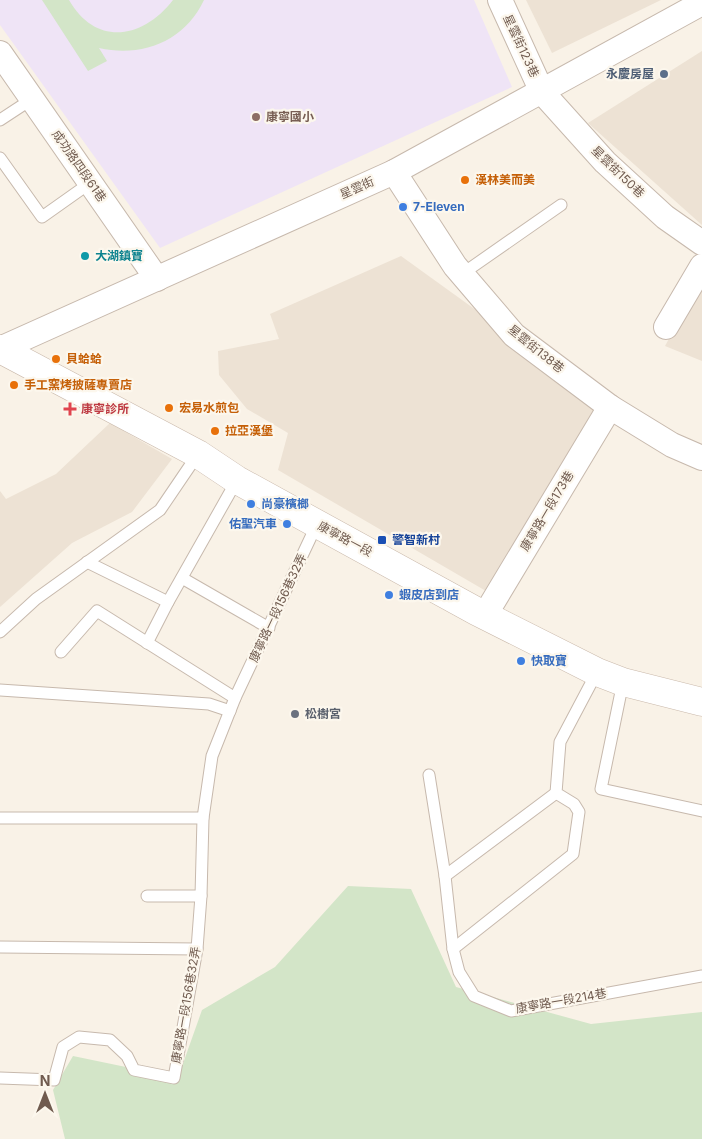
<svg xmlns="http://www.w3.org/2000/svg" width="702" height="1139" viewBox="0 0 702 1139" font-family="Inter,'Noto Sans TC',sans-serif">
  <rect width="100%" height="100%" fill="#f9f2e7"/>
  <g fill="#ede2d4">
    <polygon points="526,0 661,0 552,53"/>
    <polygon points="702,51 702,225 588,123"/>
    <polygon points="401,256 505,331 595,409 486,591 278,470 288,433 247,409 219,375 218,351 279,339 270,314"/>
    <polygon points="702,279 702,361 665,346"/>
    <polygon points="110,423 172,459 132,512 72,543 0,607 0,491 6,499 56,474"/>
  </g>
  <polygon fill="#efe4f6" points="0,0 474,0 512,87 160,248 0,25"/>
  <g fill="#d3e5c8">
    <path d="M42,0H69C96,47 143,39 173,0H204C185,41 142,58 99,48L107,61L88,71Z"/>
    <polygon points="348,886 411,889 456,987 591,1024 702,1012 702,1139 65,1139 53,1090 73,1056 174,1077 180,1072 202,1010 275,967"/>
  </g>
  <g fill="none" stroke-linecap="round" stroke-linejoin="round">
    <g stroke="#c7b9ad" stroke-width="13">
      <g id="lane">
        <polyline points="0,120 32,99"/>
        <polyline points="0,158 42,217 90,183"/>
        <polyline points="462,274 561,205"/>
        <polyline points="87,562 168,602"/>
        <polyline points="182,578 269,628"/>
        <polyline points="0,632 36,599 160,510 198,454"/>
        <polyline points="147,643 168,602 237,480"/>
        <polyline points="61,652 97,611 235,698"/>
        <polyline points="623,682 601,789 702,811"/>
        <polyline points="0,690 209,704 230,711"/>
        <polyline points="429,775 445,876 453,949 459,972 474,996 511,1011 702,976"/>
        <polyline points="0,818 203,818"/>
        <polyline points="445,876 556,793"/>
        <polyline points="147,896 201,896"/>
        <polyline points="0,947 197,949"/>
        <polyline points="453,949 573,854 579,812 574,804 556,793 560,742 597,672"/>
        <polyline points="0,1078 54,1080 63,1047 79,1037 110,1040 127,1056 134,1070 174,1078 197,949 201,896 203,818 212,756 235,698 317,524"/>
      </g>
    </g>
    <g stroke="#c7b9ad" stroke-width="26">
      <g id="street">
        <polyline points="500,0 542,92 605,162 665,217 702,243"/>
        <polyline points="0,53 157,279"/>
        <polyline points="394,172 455,266 514,335 610,407 672,445 702,458"/>
        <polyline points="666,327 702,266"/>
        <polyline points="0,349 394,172 702,3"/>
        <polyline points="485,615 610,407"/>
      </g>
    </g>
    <g stroke="#cab9ab" stroke-width="29">
      <polyline id="secondary" points="0,349 198,454 237,480 476,611 597,672 623,682 702,702"/>
    </g>
    <use href="#lane" stroke="#fff" stroke-width="11"/>
    <use href="#street" stroke="#fff" stroke-width="24"/>
    <use href="#secondary" stroke="#fff" stroke-width="28"/>
  </g>
  <circle fill="#5c6f8a" stroke="#fcf7ed" stroke-width="2" cx="664" cy="74" r="5"/>
  <circle fill="#8d6e63" stroke="#fcf7ed" stroke-width="2" cx="256" cy="117" r="5"/>
  <g fill="#e8710a" stroke="#fcf7ed" stroke-width="2">
    <circle cx="465" cy="180" r="5"/>
    <circle cx="56" cy="359" r="5"/>
    <circle cx="14" cy="385" r="5"/>
    <circle cx="169" cy="408" r="5"/>
    <circle cx="215" cy="431" r="5"/>
  </g>
  <g fill="#3f7fe0" stroke="#fcf7ed" stroke-width="2">
    <circle cx="403" cy="207" r="5"/>
    <circle cx="251" cy="504" r="5"/>
    <circle cx="287" cy="524" r="5"/>
    <circle cx="389" cy="595" r="5"/>
    <circle cx="521" cy="661" r="5"/>
  </g>
  <circle fill="#0f9aa8" stroke="#fcf7ed" stroke-width="2" cx="85" cy="256" r="5"/>
  <path fill="#e0444e" stroke="#fcf7ed" stroke-width="2" d="M67.5 401.5h5v5h5v5h-5v5h-5v-5h-5v-5h5z"/>
  <rect fill="#1a4fb4" stroke="#fcf7ed" stroke-width="2" x="377" y="535" width="10" height="10" rx="2.5"/>
  <circle fill="#6b7280" stroke="#fcf7ed" stroke-width="2" cx="295" cy="714" r="5"/>
  <g text-anchor="middle" stroke-width="4.5" stroke-linejoin="round" paint-order="stroke">
    <g font-size="12" fill="#705b4f" stroke="#fcf7ed">
      <text transform="translate(521 46) rotate(65)" y="4">星雲街123巷</text>
      <text transform="translate(79 166) rotate(55)" y="4">成功路四段61巷</text>
      <text transform="translate(618 172) rotate(44)" y="4">星雲街150巷</text>
      <text transform="translate(357 188) rotate(-24)" y="4">星雲街</text>
      <text transform="translate(536 349) rotate(39)" y="4">星雲街138巷</text>
      <text transform="translate(547 511) rotate(-59)" y="4">康寧路一段173巷</text>
      <text transform="translate(345 539) rotate(28)" y="4">康寧路一段</text>
      <text transform="translate(278 608) rotate(-65)" y="4">康寧路一段156巷32弄</text>
      <text transform="translate(561 1001) rotate(-10)" y="4">康寧路一段214巷</text>
      <text transform="translate(186 1005) rotate(-80)" y="4">康寧路一段156巷32弄</text>
    </g>
    <g font-size="12" font-weight="bold" fill="#4e5e75" stroke="#fcf7ed" text-anchor="end">
      <text x="654" y="78">永慶房屋</text>
    </g>
    <g font-size="12" font-weight="bold" fill="#785e54" stroke="#fcf7ed" text-anchor="start">
      <text x="266" y="121">康寧國小</text>
    </g>
    <g font-size="12" font-weight="bold" fill="#c56008" stroke="#fcf7ed" text-anchor="start">
      <text x="475" y="184">漢林美而美</text>
      <text x="66" y="363">貝蛤蛤</text>
      <text x="24" y="389">手工窯烤披薩專賣店</text>
      <text x="179" y="412">宏易水煎包</text>
      <text x="225" y="435">拉亞漢堡</text>
    </g>
    <g font-size="12" font-weight="bold" fill="#366cbe" stroke="#fcf7ed" text-anchor="start">
      <text x="413" y="211">7-Eleven</text>
      <text x="261" y="508">尚豪檳榔</text>
      <text x="277" y="528" text-anchor="end">佑聖汽車</text>
      <text x="399" y="599">蝦皮店到店</text>
      <text x="531" y="665">快取寶</text>
    </g>
    <g font-size="12" font-weight="bold" fill="#0d838f" stroke="#fcf7ed" text-anchor="start">
      <text x="95" y="260">大湖鎮寶</text>
    </g>
    <g font-size="12" font-weight="bold" fill="#be3a42" stroke="#fcf7ed" text-anchor="start">
      <text x="81" y="413">康寧診所</text>
    </g>
    <g font-size="12" font-weight="bold" fill="#164399" stroke="#fcf7ed" text-anchor="start">
      <text x="392" y="544">警智新村</text>
    </g>
    <g font-size="12" font-weight="bold" fill="#5b616d" stroke="#fcf7ed" text-anchor="start">
      <text x="305" y="718">松樹宮</text>
    </g>
  </g>
  <g transform="translate(45 1094)" stroke="#fcf7ed" stroke-width="4" paint-order="stroke">
  <path d="M0-4L9 19L0 12L-9 19Z" fill="#705b4f"/>
  <text y="-8" font-size="14" font-weight="bold" text-anchor="middle" fill="#705b4f">N</text>
  </g>
</svg>
